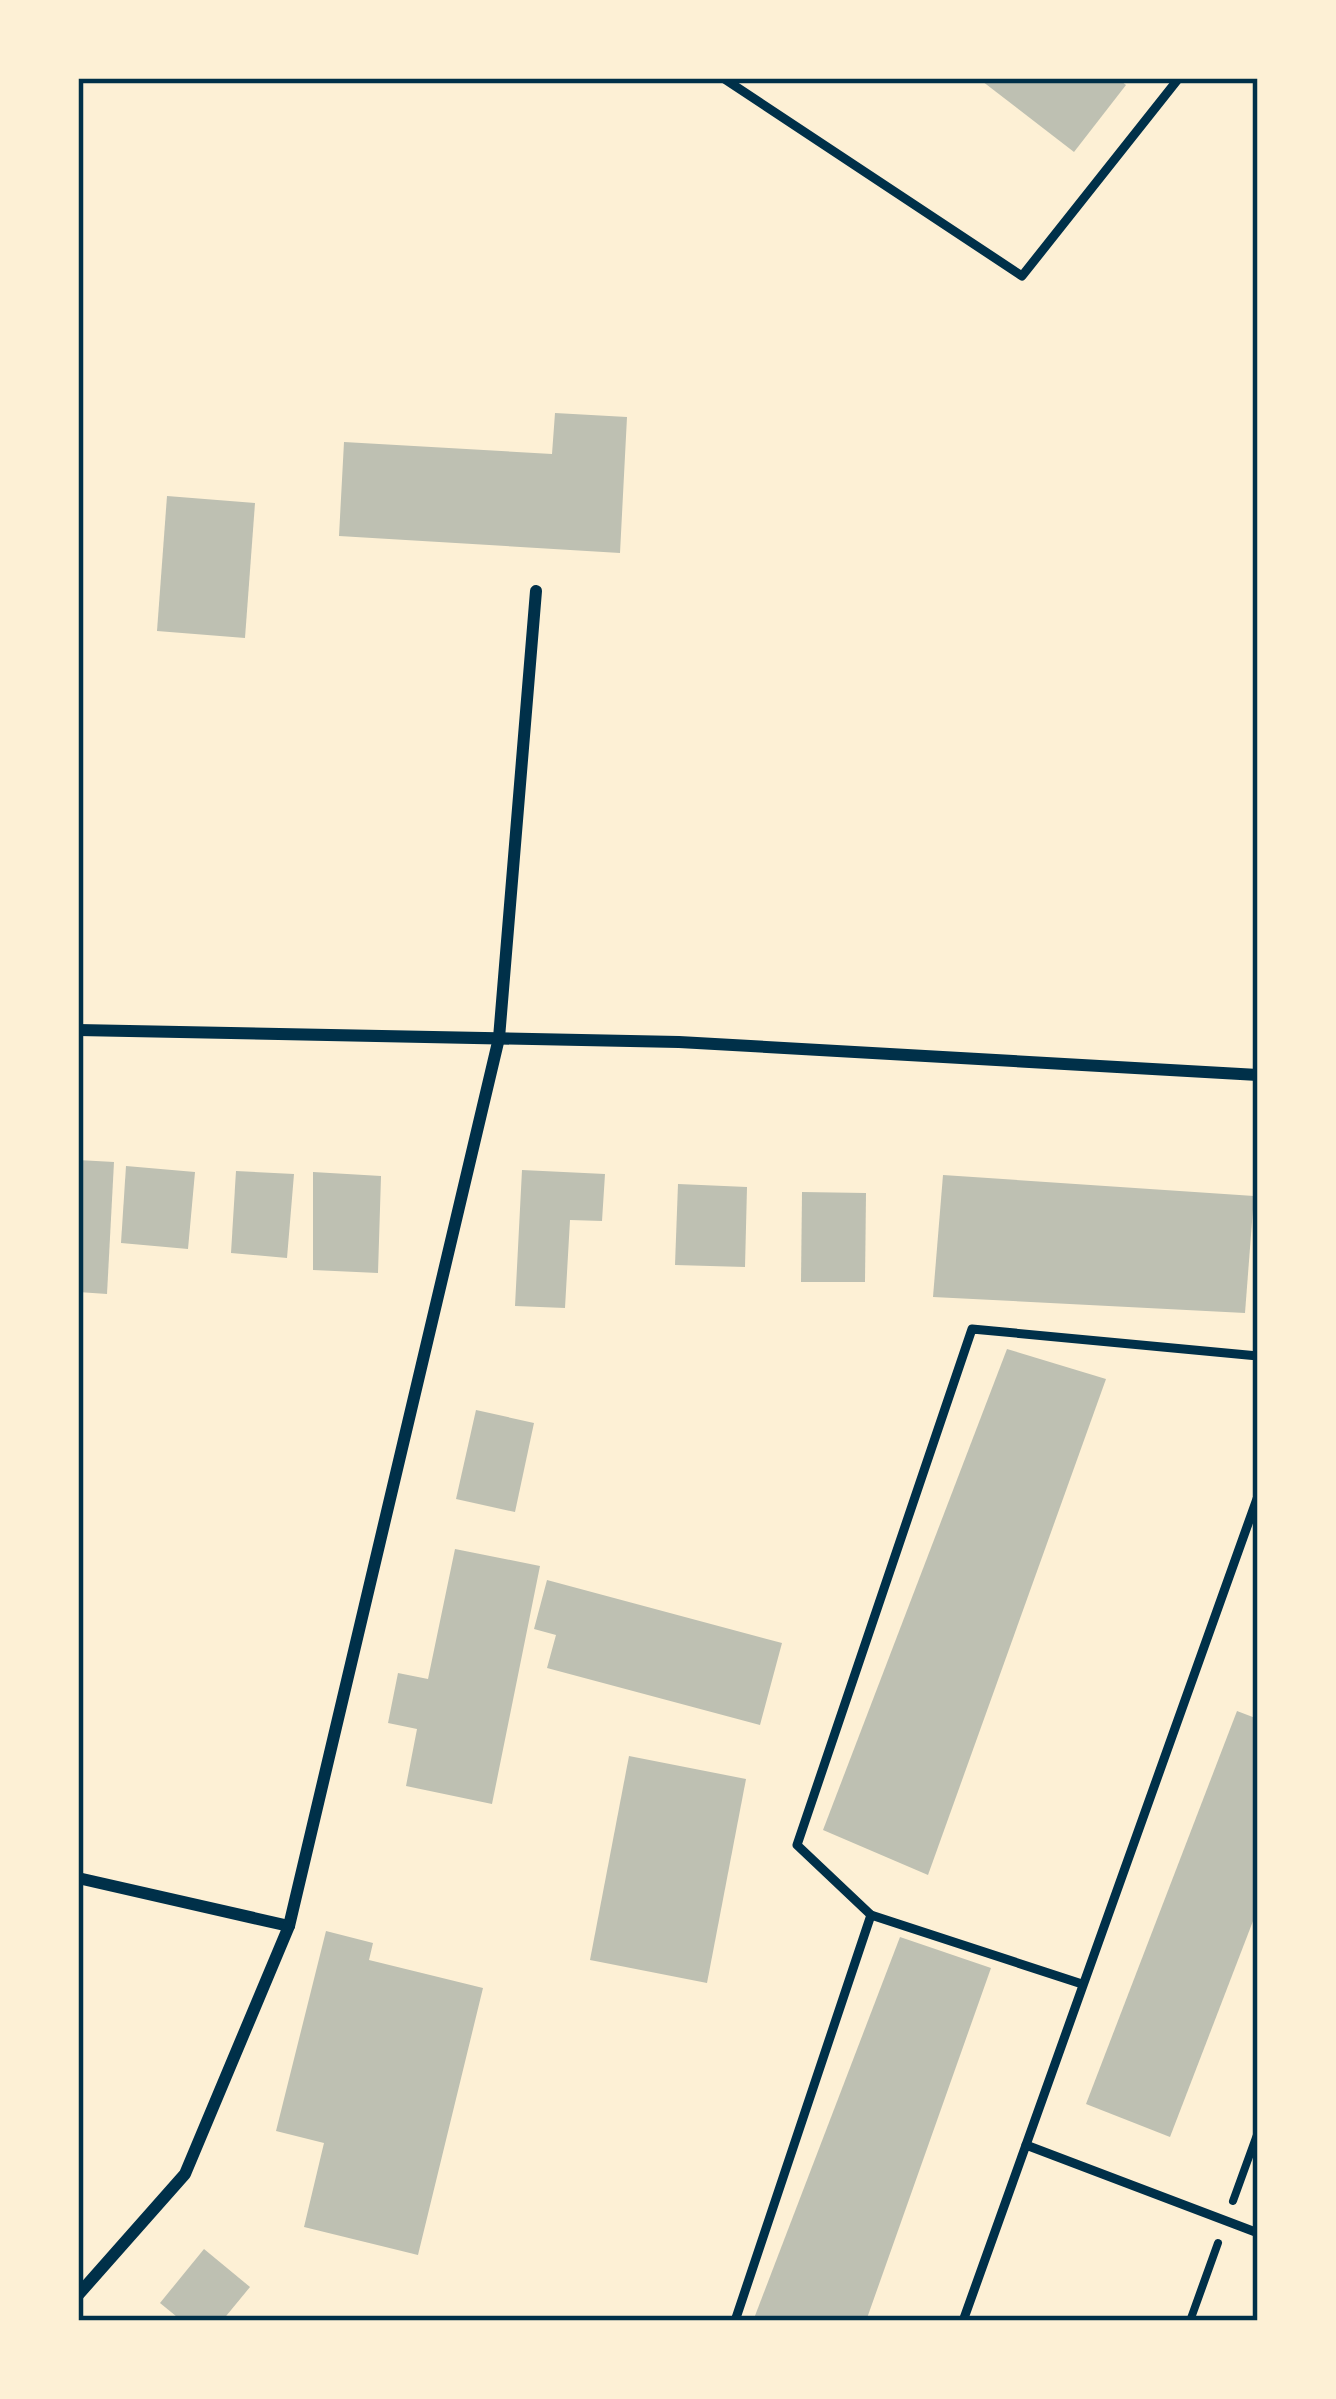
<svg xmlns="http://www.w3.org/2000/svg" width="1336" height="2399" viewBox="0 0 1336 2399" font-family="'Nunito Sans',sans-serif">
  <rect width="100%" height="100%" fill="#fdf0d5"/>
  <g fill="#bec0b2">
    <polygon points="978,78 1117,78 1126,85 1074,152"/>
    <polygon points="555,413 627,417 620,553 339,536 344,442 552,454"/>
    <polygon points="167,496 255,503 245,638 157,631"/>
    <polygon points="78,1160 114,1162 107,1294 78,1292"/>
    <polygon points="126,1166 195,1172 188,1249 121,1243"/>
    <polygon points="522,1170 605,1174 602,1221 570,1220 565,1308 515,1306"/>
    <polygon points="236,1171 294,1174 287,1258 231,1253"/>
    <polygon points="313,1172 381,1176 378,1273 313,1270"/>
    <polygon points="943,1175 1254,1196 1245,1313 933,1297"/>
    <polygon points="678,1184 747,1187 745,1267 675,1265"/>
    <polygon points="802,1192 866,1193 865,1282 801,1282"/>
    <polygon points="1007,1349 1106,1379 928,1875 823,1830"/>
    <polygon points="476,1410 534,1423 515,1512 456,1499"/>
    <polygon points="455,1549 540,1566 492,1804 406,1786 417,1729 388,1723 398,1673 428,1679"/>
    <polygon points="547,1580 782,1643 760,1725 547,1668 556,1635 534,1629"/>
    <polygon points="1237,1711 1258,1719 1258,1908 1170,2137 1086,2104"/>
    <polygon points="629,1756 746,1779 707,1983 590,1960"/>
    <polygon points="326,1931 373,1943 369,1960 483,1988 418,2255 304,2227 324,2143 276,2131"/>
    <polygon points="900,1937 991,1968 866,2321 753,2321"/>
    <polygon points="204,2249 250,2287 222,2321 182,2321 160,2303"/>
  </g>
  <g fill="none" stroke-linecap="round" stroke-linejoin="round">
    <g stroke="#003049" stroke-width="8">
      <polyline points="1233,2201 1258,2132"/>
      <polyline points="1190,2321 1218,2243"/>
    </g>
    <g stroke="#003049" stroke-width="9">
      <polyline points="723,78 1022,276 1179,78"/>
      <polyline points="1082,1984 871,1915 797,1845 972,1329 1258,1356"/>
      <polyline points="1026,2145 1258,1496"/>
      <polyline points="735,2321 871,1915"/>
      <polyline points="963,2321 1026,2145 1258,2233"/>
    </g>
    <g stroke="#003049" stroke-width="12">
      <polyline points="78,1030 679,1042 1258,1075"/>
      <polyline points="78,1878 289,1926"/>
      <polyline points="78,2295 185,2174 289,1926 499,1038 536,591"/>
    </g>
  </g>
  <rect width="1336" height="2399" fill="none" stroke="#fdf0d5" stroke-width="162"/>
  <rect x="81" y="81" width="1174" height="2237" fill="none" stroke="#003049" stroke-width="4.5"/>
</svg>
